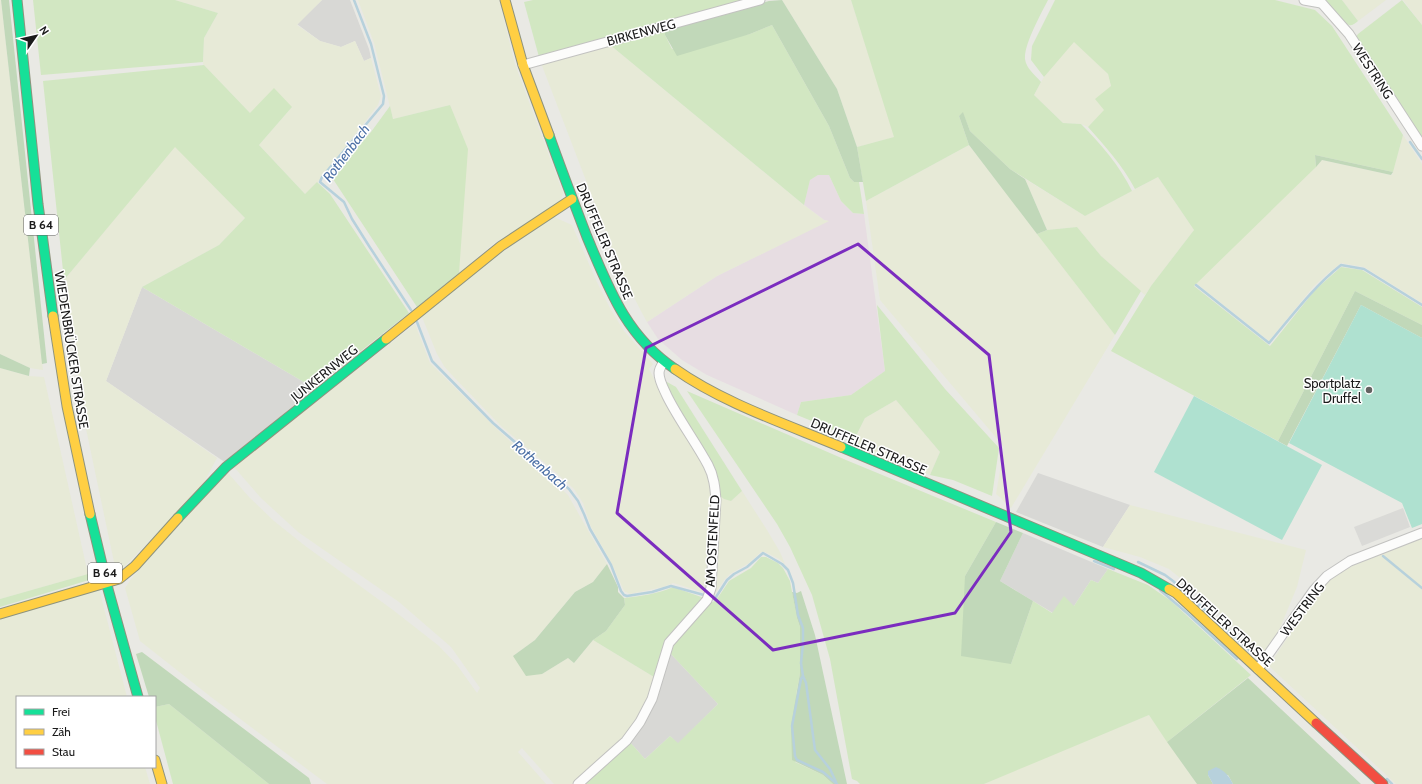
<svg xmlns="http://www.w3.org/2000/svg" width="1422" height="784" viewBox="0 0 1422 784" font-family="Cabin,sans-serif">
  <rect width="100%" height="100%" fill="#e9e9e4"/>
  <g fill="#d8d8d5">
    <polygon points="322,0 350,0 369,49 371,58 364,61 355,41 341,47 320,41 297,24"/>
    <polygon points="142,287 314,388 226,463 106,381"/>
    <polygon points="1038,473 1130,505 1103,547 1016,512"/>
    <polygon points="1023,533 1108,569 1098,583 1091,580 1074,606 1053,613 1000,581"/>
    <polygon points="669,652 718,704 678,744 670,736 645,759 629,741"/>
  </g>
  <polygon fill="#e7dde2" points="818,175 829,175 841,201 853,213 864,214 885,371 851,395 801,402 797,415 707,375 682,360 658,339 647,322 717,276 828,221 824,220 804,205 810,180"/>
  <g fill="#e7ead7">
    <polygon points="0,0 1,0 43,370 30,368 0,354"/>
    <polygon points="175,0 322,0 297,25 320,41 341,47 355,41 364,61 371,58 381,96 378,105 314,187 305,194 259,145 292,107 250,113 203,64 204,38 218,13"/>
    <polygon points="358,0 499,0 515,64 563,193 560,202 493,244 459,273 450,105 393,119 374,43"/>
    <polygon points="782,0 851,0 895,137 857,147 837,89"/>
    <polygon points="1342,0 1386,0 1358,21"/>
    <polygon points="1403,0 1422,0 1422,25"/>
    <polygon points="1074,41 1108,74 1111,86 1100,104 1105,110 1088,127 1081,124 1063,123 1034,95 1044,77"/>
    <polygon points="609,44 804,205 824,220 829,221 717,276 647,322 642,313 621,272 541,63"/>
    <polygon points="1403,135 1422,164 1422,303 1364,267 1341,263 1327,274 1313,287 1269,341 1196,283 1322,160 1391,175 1392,175"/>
    <polygon points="969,145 1115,335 1011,508 1006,504 1002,499 996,494 1004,447 880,300 866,201"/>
    <polygon points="175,146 245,218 219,245 142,287 106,381 217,458 202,486 126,565 122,568 116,567 114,562 85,424 64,280"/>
    <polygon points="1158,177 1194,230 1151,286 1145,295 1101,256 1077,227 1047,230 1025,179 1085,216"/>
    <polygon points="554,217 572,225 596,280 611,310 624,331 653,364 649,369 669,408 704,467 710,480 712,496 706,593 673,583 663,587 630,594 624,591 612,564 591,527 583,503 574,489 551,468 501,426 451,374 444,366 437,354 422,317 483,265"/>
    <polygon points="415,324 430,363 497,429 568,495 607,564 593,582 575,592 535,640 513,656 542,674 568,658 574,663 593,640 654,677 644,706 634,723 622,738 572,784 554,784 522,748 518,752 546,784 327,784 211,697 140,641 125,588 131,579 193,508 228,473 249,497 274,521 304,545 393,610 439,646 457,665 477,693 480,688 451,647 399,602 298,532 261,498 234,467"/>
    <polygon points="0,368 29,376 44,377 88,574 0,599"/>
    <polygon points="896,400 940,452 930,475 908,466 898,464 852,444 865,418"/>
    <polygon points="742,491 767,530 780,552 785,564 779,559 765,552 761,552 749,563 730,574 725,579 714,595 713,595 719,495 731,501"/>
    <polygon points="1130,505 1306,550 1297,587 1277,635 1264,653 1256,648 1195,590 1169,569 1140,557 1103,547"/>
    <polygon points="1422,538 1422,784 1396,784 1269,666 1317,592 1330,579 1352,566"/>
    <polygon points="99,589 127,697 17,697 17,767 145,767 150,784 0,784 0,617"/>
    <polygon points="1149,715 1197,784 984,784 1036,761"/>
  </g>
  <g fill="#d2e7c2">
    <polygon points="33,0 175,0 218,13 204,38 203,62 41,75"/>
    <polygon points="533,0 748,0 539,57 524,2"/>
    <path d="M851,0H1048C1041,14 1024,44 1025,59C1026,68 1035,75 1041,82L1034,95L1063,123L1081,124C1100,143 1120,166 1132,191L1085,216L1010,169L970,131L963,113L959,116L969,145L866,201L857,147L894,137Z"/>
    <path d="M1055,0H1275L1315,10L1332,26L1403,135L1393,172L1315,155L1316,167L1194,286L1270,346L1315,290L1341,267L1362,270L1422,307V325L1355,291L1278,441L1111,351L1151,286L1194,230L1158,177L1135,189C1123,166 1105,146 1088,127L1104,110L1095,99L1111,86L1108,74L1074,42L1044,77L1031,60L1032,46Z"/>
    <path d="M1326,0H1342L1358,21C1355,23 1353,26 1349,25C1342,22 1330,6 1326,0Z"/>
    <polygon points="1402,0 1422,25 1422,139 1355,38 1358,34"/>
    <polygon points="772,25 829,126 850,178 854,182 859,182 864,214 853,213 841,201 829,175 818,175 810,180 804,205 609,44 665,29 665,35 672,49 750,34"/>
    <polygon points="204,65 250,113 274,88 292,107 259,145 305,194 317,182 330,194 409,313 314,388 142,287 219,245 245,218 175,147 64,280 43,81"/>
    <polygon points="450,105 468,149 459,273 417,307 331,176 371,132 390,106 393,119"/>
    <polygon points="1077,227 1101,256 1141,291 1115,335 1037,234 1047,230"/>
    <polygon points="877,305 945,389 999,448 992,496 953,480 930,475 940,452 896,400 865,418 852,444 839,433 829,428 797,415 801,402 851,395 885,371"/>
    <polygon points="667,382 676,387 742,491 731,501 724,499 719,495 664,383"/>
    <polygon points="687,391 846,460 996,522 965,576 1011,664 1033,601 1052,613 1064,596 1074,606 1091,580 1098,583 1108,569 1148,585 1171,601 1251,675 1167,742 1149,715 984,784 860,784 857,781 852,779 830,659 812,595 790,547 777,524"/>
    <polygon points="761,557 766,557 778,563 783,568 790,581 797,618 800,627 800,673 796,695 795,762 823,775 833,784 583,784 629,741 645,759 670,736 678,743 718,704 669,652 673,643 710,602 713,602 719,596 729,581 751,568"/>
    <polygon points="88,574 89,580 0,607 0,599"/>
    <path d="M673,587L704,598L657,669L654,677L593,640L606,631L625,605L624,598C641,596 657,594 673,587Z"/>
    <polygon points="169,704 269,784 173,784 155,717 155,707"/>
  </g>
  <g fill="#c1d8b9">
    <polygon points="1,0 9,0 47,363 42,364"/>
    <polygon points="782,0 837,89 857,147 863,182 854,182 850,178 829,126 772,25 750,34 677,56 665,35 665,29 769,1"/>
    <polygon points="963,112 970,131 1010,169 1025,179 1047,230 1037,234 969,145 959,116"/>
    <polygon points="1315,155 1393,172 1391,175 1322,160 1316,167"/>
    <polygon points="1355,291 1422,325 1422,338 1361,305 1287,446 1278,441"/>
    <polygon points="0,354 30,368 29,376 0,368"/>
    <polygon points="996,522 1023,533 1000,581 1033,601 1011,664 961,656 965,576"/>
    <polygon points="607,564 618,587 618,592 624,598 625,605 606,631 593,640 574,663 568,658 542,674 526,676 513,656 535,640 575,592 593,582"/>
    <polygon points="801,591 815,635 847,784 833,784 823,775 792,760 791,726 800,673 800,627 797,618 792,592 797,593"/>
    <polygon points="142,652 309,778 311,784 269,784 169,704 155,707 155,697 149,697 136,654"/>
    <polygon points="1248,678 1361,784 1233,784 1228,775 1208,775 1213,784 1197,784 1167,742"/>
  </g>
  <g fill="#afe1d0">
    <polygon points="1361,305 1422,338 1422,524 1412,528 1402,503 1289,443"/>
    <polygon points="1194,396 1322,465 1282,540 1154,472"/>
  </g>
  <polygon fill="#dadad7" points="1403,508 1410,527 1362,546 1354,527"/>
  <path fill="#b7d1dc" d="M1216,767C1225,771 1229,776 1233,784H1213L1208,775V771Z"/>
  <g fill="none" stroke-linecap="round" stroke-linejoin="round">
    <g stroke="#b7d1dc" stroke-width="2.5">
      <polyline points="354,0 371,44 384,96 383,104 322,177 320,182 344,202 352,219 369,246 411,310"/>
      <polyline points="1410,142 1422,159"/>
      <path d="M1196,285L1269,343C1292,316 1313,287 1341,265L1364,269L1422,305"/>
      <polyline points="417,322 432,361 493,423 569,489 578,501 584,514 590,529 611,565 621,591 624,595 627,596 652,592 671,586 704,595"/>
      <polyline points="1383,556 1422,588"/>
      <polyline points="1094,561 1114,569"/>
      <polyline points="1138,562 1165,575 1173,581 1257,657"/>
      <polyline points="1160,590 1187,613 1237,659"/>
      <polyline points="713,599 716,597 727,580 734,574 747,567 763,553 782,564 788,570 793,583 798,615 803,628 803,644 801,663 803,676 801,679 792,726 795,756 797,760 823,772 837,784"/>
      <polyline points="803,676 806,683 815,750 830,769 836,782"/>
      <polyline points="1387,779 1392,784"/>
    </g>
    <g stroke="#c2c2c0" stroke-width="11">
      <g id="street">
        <polyline points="1304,0 1321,3"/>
        <polyline points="1319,0 1349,34 1422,146"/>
        <polyline points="523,65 760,0"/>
        <polyline points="1258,669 1314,590 1327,576 1350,561 1422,533"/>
        <path d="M578,784L626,741L640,722L652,699L669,643L707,600L711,588L716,500C715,488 714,476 708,465C695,441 679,420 667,396C664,389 659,381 659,373C659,369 661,366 664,362"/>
      </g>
    </g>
    <g stroke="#8e937d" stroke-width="11">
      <g id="fast">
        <polyline points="17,0 38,204 53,316"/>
        <path d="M549,135C561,169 574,203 587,237C609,289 626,336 675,369"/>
        <polyline points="841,447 1141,573 1169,589"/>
        <polyline points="90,514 108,589 138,697"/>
        <polyline points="178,518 226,467 386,339"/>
      </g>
    </g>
    <g stroke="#8e937d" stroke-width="11">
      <g id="slow">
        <polyline points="505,0 523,65 549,135"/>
        <polyline points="53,316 67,406 90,514"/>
        <polyline points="386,339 501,246 572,199"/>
        <path d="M675,369C723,403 786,424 841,447"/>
        <polyline points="1169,589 1176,593 1316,723"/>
        <polyline points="0,614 119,579 135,566 178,518"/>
        <polyline points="155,760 162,784"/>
      </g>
    </g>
    <g stroke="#8e937d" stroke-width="11">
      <polyline id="jam" points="1316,723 1383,784"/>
    </g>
    <use href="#street" stroke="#fcfcfb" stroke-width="9"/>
    <use href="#fast" stroke="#16e098" stroke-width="9"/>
    <use href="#slow" stroke="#ffcf43" stroke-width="9"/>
    <use href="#jam" stroke="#f24e42" stroke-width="9"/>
  </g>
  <path fill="none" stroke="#7b2cbf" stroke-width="3" stroke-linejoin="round" d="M858,244L989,355L1011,532L955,613L773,650L617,513L646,348Z"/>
  <circle fill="#636361" stroke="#fff" stroke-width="1.5" cx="1369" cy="390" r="4"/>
  <g text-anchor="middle" stroke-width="3" stroke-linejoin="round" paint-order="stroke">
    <g fill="#fff" stroke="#5f5f5f" stroke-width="1">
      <rect x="24" y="215" width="34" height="20" rx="3"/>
      <rect x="88" y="563" width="34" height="20" rx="3"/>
    </g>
    <g font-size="12" font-weight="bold" fill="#1b1b1b">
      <text x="41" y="229">B 64</text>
      <text x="105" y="577">B 64</text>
    </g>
    <g font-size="13" fill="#1b1b1b" stroke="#fff">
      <text transform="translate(641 32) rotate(-15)" y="5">BIRKENWEG</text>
      <text transform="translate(1373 71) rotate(57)" y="5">WESTRING</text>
      <text transform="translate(605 241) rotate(67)" y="5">DRUFFELER STRASSE</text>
      <text transform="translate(72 350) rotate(81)" y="5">WIEDENBRÜCKER STRASSE</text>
      <text transform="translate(324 373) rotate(-39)" y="5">JUNKERNWEG</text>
      <text transform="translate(869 446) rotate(23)" y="5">DRUFFELER STRASSE</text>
      <text transform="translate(712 541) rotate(-87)" y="5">AM OSTENFELD</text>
      <text transform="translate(1302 609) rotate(-53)" y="5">WESTRING</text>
      <text transform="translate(1225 622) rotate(42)" y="5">DRUFFELER STRASSE</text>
    </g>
    <g font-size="13" fill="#1b1b1b" stroke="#fff" text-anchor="end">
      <text x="1361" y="388">Sportplatz<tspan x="1361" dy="15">Druffel</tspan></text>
    </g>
    <g font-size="14" font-style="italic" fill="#4c70a6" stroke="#fff">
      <text transform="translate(346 153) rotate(-53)" y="5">Rothenbach</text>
      <text transform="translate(540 465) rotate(41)" y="5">Rothenbach</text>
    </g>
  </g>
  <rect x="16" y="696" width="140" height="72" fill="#ffffff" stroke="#a4a4a4"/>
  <rect x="24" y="709" width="20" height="6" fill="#16e098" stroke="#a4a4a4"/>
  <text x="52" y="716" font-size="12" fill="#1b1b1b">Frei</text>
  <rect x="24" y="729" width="20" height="6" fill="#ffcf43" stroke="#a4a4a4"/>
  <text x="52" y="736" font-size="12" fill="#1b1b1b">Zäh</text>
  <rect x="24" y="749" width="20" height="6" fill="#f24e42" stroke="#a4a4a4"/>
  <text x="52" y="756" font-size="12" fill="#1b1b1b">Stau</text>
  <g transform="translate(36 36) rotate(56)" stroke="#ffffff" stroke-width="3" paint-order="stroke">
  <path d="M0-3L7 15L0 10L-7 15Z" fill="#1b1b1b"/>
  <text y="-6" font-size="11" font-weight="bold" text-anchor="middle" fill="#1b1b1b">N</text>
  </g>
</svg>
